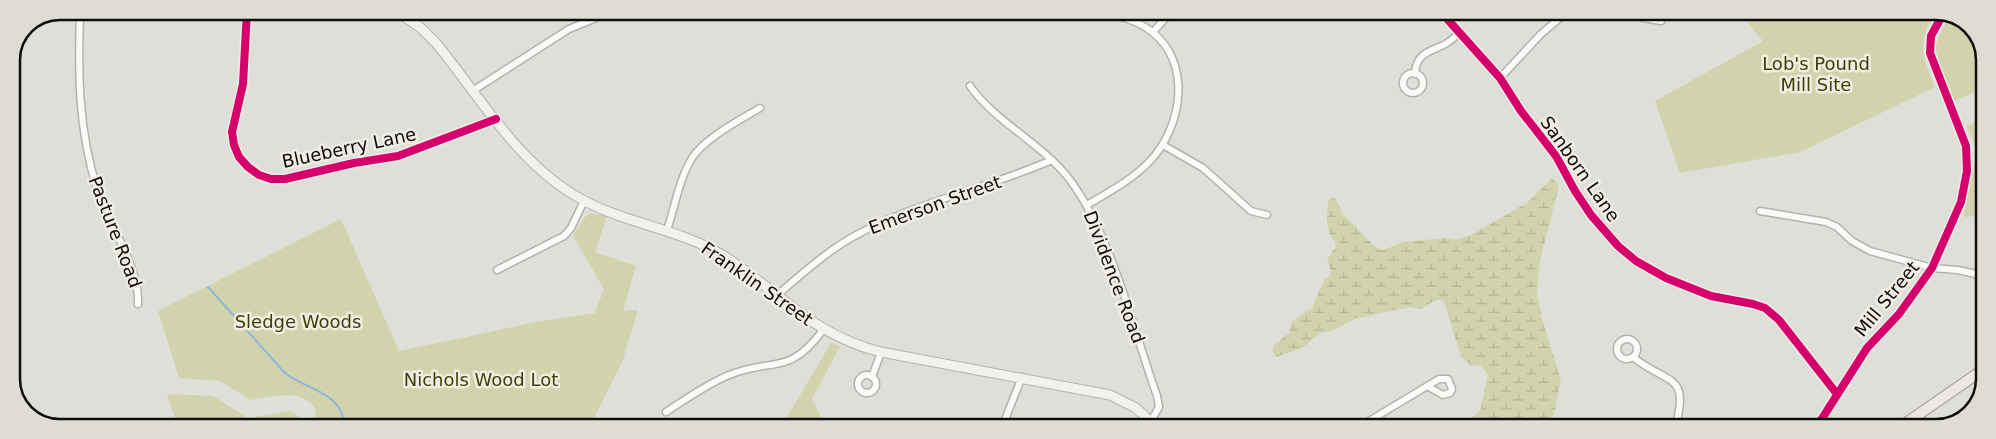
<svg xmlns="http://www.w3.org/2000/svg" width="1996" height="439" viewBox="0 0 1996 439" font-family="'DejaVu Sans',sans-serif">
  <defs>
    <pattern id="wetland-marsh" width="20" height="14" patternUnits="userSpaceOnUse" patternTransform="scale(1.25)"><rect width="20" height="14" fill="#d1d3ac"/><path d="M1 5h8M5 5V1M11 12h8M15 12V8" fill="none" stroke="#b2b493"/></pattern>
  </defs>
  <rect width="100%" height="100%" fill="#dfdfda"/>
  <path fill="url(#wetland-marsh)" d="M1552,178L1559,186L1540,260L1537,293L1542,319L1561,380L1554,414L1547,428H1461L1480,411L1488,375L1481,366L1470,365L1461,357L1445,304L1441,300H1436L1421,309L1410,307L1354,319L1332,331L1320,333L1302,348L1276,357L1272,351L1275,344L1289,333L1291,322L1312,308L1324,280L1329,277L1331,271L1327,260L1336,246C1335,240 1333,240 1331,236C1325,226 1327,209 1329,199L1335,198L1343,214L1372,244L1381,250L1386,249L1403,242L1444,238L1455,240L1471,235L1527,203Z"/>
  <g fill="#d1d3ac">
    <path d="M1739,12H1935C1917,42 1922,57 1935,87L1800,152L1680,173L1655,101L1763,41Z"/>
    <polygon points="1949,14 1971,26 1984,54 1984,88 1955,101 1938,62 1935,46"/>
    <polygon points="1984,118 1984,215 1963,217 1977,152 1967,126"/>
    <path d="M590,213L607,216L595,252L636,266L623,311L638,310L623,360L591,424L596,427H330L314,420L316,409C300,387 274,397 251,400L220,381L179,378L158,311L341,219L399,351L537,322L595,313L604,289L573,236L583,219Z"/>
    <polygon points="831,343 840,346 812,399 826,427 781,427"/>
    <polygon points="167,394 213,396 248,418 290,411 298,416 297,427 178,427"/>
  </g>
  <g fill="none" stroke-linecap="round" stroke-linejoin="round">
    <path stroke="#91b5da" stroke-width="2" d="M208,287L285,373C308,391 344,392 344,427"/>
    <g stroke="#b2b2ae" stroke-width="9">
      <g id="street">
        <path d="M80,11C78,74 78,128 97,189C108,225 140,266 138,304"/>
        <polyline points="247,11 243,84 232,132 234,145 239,157 248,167 259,175 271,179 285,179 354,163 398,156 496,119"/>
        <polyline points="1441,12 1500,78 1521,111 1556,156 1575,191 1591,215 1618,246 1636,261 1666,278 1711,296 1753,304 1765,308 1779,320 1837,394"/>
        <polyline points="1632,12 1643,18 1661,21"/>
        <polyline points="1153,32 1171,12"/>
        <circle cx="1413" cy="83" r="10"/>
        <path d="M1415,74C1416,51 1432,52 1447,43C1452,40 1456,36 1460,32"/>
        <polyline points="1500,78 1541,34 1567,12"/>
        <path d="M970,86C996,123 1042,143 1070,180C1112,236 1133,329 1157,396L1159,407L1151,421"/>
        <polyline points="474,90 569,29 611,12"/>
        <polyline points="1163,145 1203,168 1251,211 1267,215"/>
        <path d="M1087,205C1109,192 1132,180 1150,161C1182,127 1193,63 1151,31C1136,20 1119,16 1102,12"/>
        <polyline points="1760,211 1826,222 1837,227 1852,241 1870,251 1932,268 1958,270 1984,276"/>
        <path d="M667,230C675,207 679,179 692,158C705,138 740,120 760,108"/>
        <polyline points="497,270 564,236 571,228 584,201"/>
        <path d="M776,296C803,273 830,248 862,232C922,201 990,187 1052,160"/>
        <circle cx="1627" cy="349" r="10"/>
        <path d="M1633,357C1667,385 1691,372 1675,428"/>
        <circle cx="867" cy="384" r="9"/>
        <polyline points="872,377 881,352"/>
        <path d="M666,412C686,399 707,384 729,375C774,357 788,377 823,330"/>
        <polyline points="1002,427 1022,377"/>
        <polyline points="1359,427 1439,379 1448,379 1452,389 1450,393 1443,395 1427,386"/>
        <polyline points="1816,428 1867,348 1899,314 1932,268 1961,202 1967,171 1966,146 1930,53 1931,36 1944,12"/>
      </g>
    </g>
    <g stroke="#b2b2ae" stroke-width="11">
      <path id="secondary" d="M396,11L421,28L436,43C481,98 519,166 583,200C627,224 680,229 724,256C780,292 812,335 881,352L1110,395L1136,408L1156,427"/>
    </g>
    <g stroke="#a6a096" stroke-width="12">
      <polyline id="primary" points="1899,428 1984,369"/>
    </g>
    <use href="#street" stroke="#fafaf9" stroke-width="6"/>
    <use href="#secondary" stroke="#f3f1ee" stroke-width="9"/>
    <use href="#primary" stroke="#ebe7e2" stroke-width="10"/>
    <g stroke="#f0eee4" stroke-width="11">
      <g id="cycleway">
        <polyline points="247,11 243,84 232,132 234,145 239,157 248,167 259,175 271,179 285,179 354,163 398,156 496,119"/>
        <polyline points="1441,12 1500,78 1521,111 1556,156 1575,191 1591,215 1618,246 1636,261 1666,278 1711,296 1753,304 1765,308 1779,320 1837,394"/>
        <polyline points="1816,428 1867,348 1899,314 1932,268 1961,202 1967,171 1966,146 1930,53 1931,36 1944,12"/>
      </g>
    </g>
    <use href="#cycleway" stroke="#d6006c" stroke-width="8"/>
  </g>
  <g text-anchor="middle" stroke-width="5" stroke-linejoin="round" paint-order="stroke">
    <g font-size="18" fill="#3e3f02" stroke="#f0eee4">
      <text x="1816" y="70">Lob's Pound<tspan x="1816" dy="21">Mill Site</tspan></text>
      <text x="298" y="328">Sledge Woods</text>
      <text x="481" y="386">Nichols Wood Lot</text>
    </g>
    <g font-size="18" fill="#0e0d0a" stroke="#f0eee4">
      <text transform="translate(349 148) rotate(-12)" y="6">Blueberry Lane</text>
      <text transform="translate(1580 169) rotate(55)" y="6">Sanborn Lane</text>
      <text transform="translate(935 205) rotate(-20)" y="6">Emerson Street</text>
      <text transform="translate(115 232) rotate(69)" y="6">Pasture Road</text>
      <text transform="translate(1114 277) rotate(69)" y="6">Dividence Road</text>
      <text transform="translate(757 284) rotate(35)" y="6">Franklin Street</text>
      <text transform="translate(1887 299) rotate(-51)" y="6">Mill Street</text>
    </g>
  </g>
  <path d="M0 0H1996V439H0ZM60 20H1936A40 40 0 0 1 1976 60V379A40 40 0 0 1 1936 419H60A40 40 0 0 1 20 379V60A40 40 0 0 1 60 20Z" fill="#dedcd3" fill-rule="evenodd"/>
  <path fill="none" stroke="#0e0d0a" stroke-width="2.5" d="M60 20H1936A40 40 0 0 1 1976 60V379A40 40 0 0 1 1936 419H60A40 40 0 0 1 20 379V60A40 40 0 0 1 60 20Z"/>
</svg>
